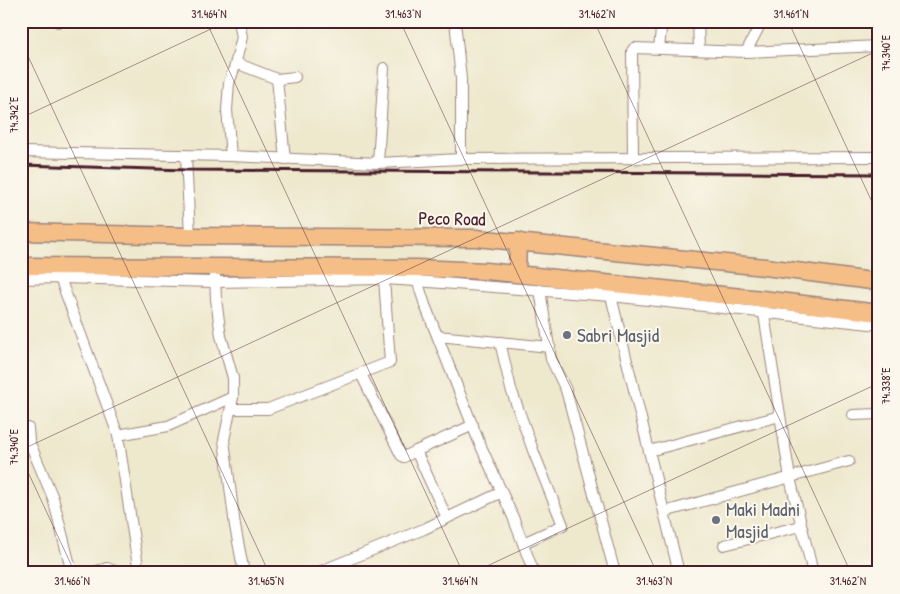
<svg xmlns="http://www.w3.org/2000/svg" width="900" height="594" viewBox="0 0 900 594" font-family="'Patrick Hand',sans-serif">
  <rect width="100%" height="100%" fill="#fbf7ec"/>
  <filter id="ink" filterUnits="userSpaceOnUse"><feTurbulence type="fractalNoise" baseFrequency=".02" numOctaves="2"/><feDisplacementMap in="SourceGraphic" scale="10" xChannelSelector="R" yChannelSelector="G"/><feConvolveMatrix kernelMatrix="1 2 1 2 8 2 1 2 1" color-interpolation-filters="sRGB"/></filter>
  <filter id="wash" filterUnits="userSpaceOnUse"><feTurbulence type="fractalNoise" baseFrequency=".0096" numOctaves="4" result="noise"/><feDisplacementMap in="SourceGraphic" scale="20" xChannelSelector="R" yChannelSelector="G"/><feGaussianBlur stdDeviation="1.12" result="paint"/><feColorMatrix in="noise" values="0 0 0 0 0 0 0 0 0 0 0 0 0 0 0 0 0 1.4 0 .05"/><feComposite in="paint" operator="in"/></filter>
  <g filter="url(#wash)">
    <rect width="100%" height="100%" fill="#eee8cd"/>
  </g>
  <g filter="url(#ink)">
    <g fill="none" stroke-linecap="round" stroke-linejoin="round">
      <g stroke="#9c847c" stroke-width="12">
        <g id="street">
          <polyline points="58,21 58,22"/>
          <polyline points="455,21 461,79 461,159"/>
          <polyline points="698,21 699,49"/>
          <polyline points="659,48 662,21"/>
          <polyline points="746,52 762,21"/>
          <polyline points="236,63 277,79 285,159"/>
          <polyline points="277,79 295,77"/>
          <polyline points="21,152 231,156 378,163 461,159 879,157"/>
          <polyline points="186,156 190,236"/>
          <polyline points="231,156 227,110 229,83 234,69 242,37 239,21"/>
          <polyline points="633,159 632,51 634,48 746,52 879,46"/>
          <polyline points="378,163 384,68"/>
          <polyline points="215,276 216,299 221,336 233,378 233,397 224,440 235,526 244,573"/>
          <polyline points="416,277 425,305 479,442 513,517 534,573"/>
          <polyline points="60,278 214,282 384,279 416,281 611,296 879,325"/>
          <polyline points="21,279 60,278 118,435 139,573"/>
          <polyline points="540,290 551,359 566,390 615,573"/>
          <polyline points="610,292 679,573"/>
          <polyline points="763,308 790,478 813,573"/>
          <polyline points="438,336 550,347"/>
          <polyline points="500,342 511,389 534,453 563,525 523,543"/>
          <polyline points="361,374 401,455 404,457 416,451 447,518"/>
          <polyline points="231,409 268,409 390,362 384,279"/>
          <polyline points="853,415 879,414"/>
          <polyline points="28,428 29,441 53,498 72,573"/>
          <polyline points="118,435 168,426 233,397"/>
          <polyline points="416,451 473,425"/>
          <polyline points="649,451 780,416"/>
          <polyline points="664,512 849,461"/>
          <polyline points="724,545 801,526"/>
          <polyline points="90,573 107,568 120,573"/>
          <polyline points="316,573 424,529 502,492"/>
        </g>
      </g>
      <g stroke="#9c847c" stroke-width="19">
        <g id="primary">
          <polyline points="21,232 190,236 476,238 765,267 879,282"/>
          <polyline points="21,266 416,268 486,271 762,299 879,313"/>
          <polyline points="517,274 518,241"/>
        </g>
      </g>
      <use href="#street" stroke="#fff" stroke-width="10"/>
      <use href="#primary" stroke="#f6be87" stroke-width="16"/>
      <polyline stroke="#4a1f2b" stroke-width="3" points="21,165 187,170 879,174"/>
    </g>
  </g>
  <path fill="none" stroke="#4a1f2b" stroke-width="1" stroke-opacity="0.45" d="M206,21L463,573M400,21L657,573M594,21L851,573M788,21L879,217M21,41L269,573M21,118L228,21M21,450L879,50M21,457L75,573M472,573L879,383"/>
  <g fill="#6b7280" stroke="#fbf7ec" stroke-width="2">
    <circle cx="567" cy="335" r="5"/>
    <circle cx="716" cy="520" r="5"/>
  </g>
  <g text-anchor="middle" stroke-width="4" stroke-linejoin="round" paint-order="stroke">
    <g font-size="19" fill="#4a1f2b" stroke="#fbf7ec">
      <text transform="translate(452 218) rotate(1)" y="7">Peco Road</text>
    </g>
    <g font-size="19" fill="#5b616d" stroke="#fbf7ec" text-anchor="start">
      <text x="577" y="342">Sabri Masjid</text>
      <text x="726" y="516">Maki Madni<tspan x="726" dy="22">Masjid</tspan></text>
    </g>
  </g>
  <rect width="900" height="594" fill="none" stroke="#fbf7ec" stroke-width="55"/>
  <rect x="28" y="28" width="844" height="538" fill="none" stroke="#4a1f2b" stroke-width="2"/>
  <g font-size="12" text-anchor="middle" fill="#4a1f2b">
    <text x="209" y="18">31.464°N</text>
    <text x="403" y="18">31.463°N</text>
    <text x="597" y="18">31.462°N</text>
    <text x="791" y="18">31.461°N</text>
    <text transform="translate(886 53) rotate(-90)" y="4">74.340°E</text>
    <text transform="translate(14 115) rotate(-90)" y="4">74.342°E</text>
    <text transform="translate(886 386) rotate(-90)" y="4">74.338°E</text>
    <text transform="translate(14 447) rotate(-90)" y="4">74.340°E</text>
    <text x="72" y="585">31.466°N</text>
    <text x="266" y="585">31.465°N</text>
    <text x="460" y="585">31.464°N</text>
    <text x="654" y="585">31.463°N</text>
    <text x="848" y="585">31.462°N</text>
  </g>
</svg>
